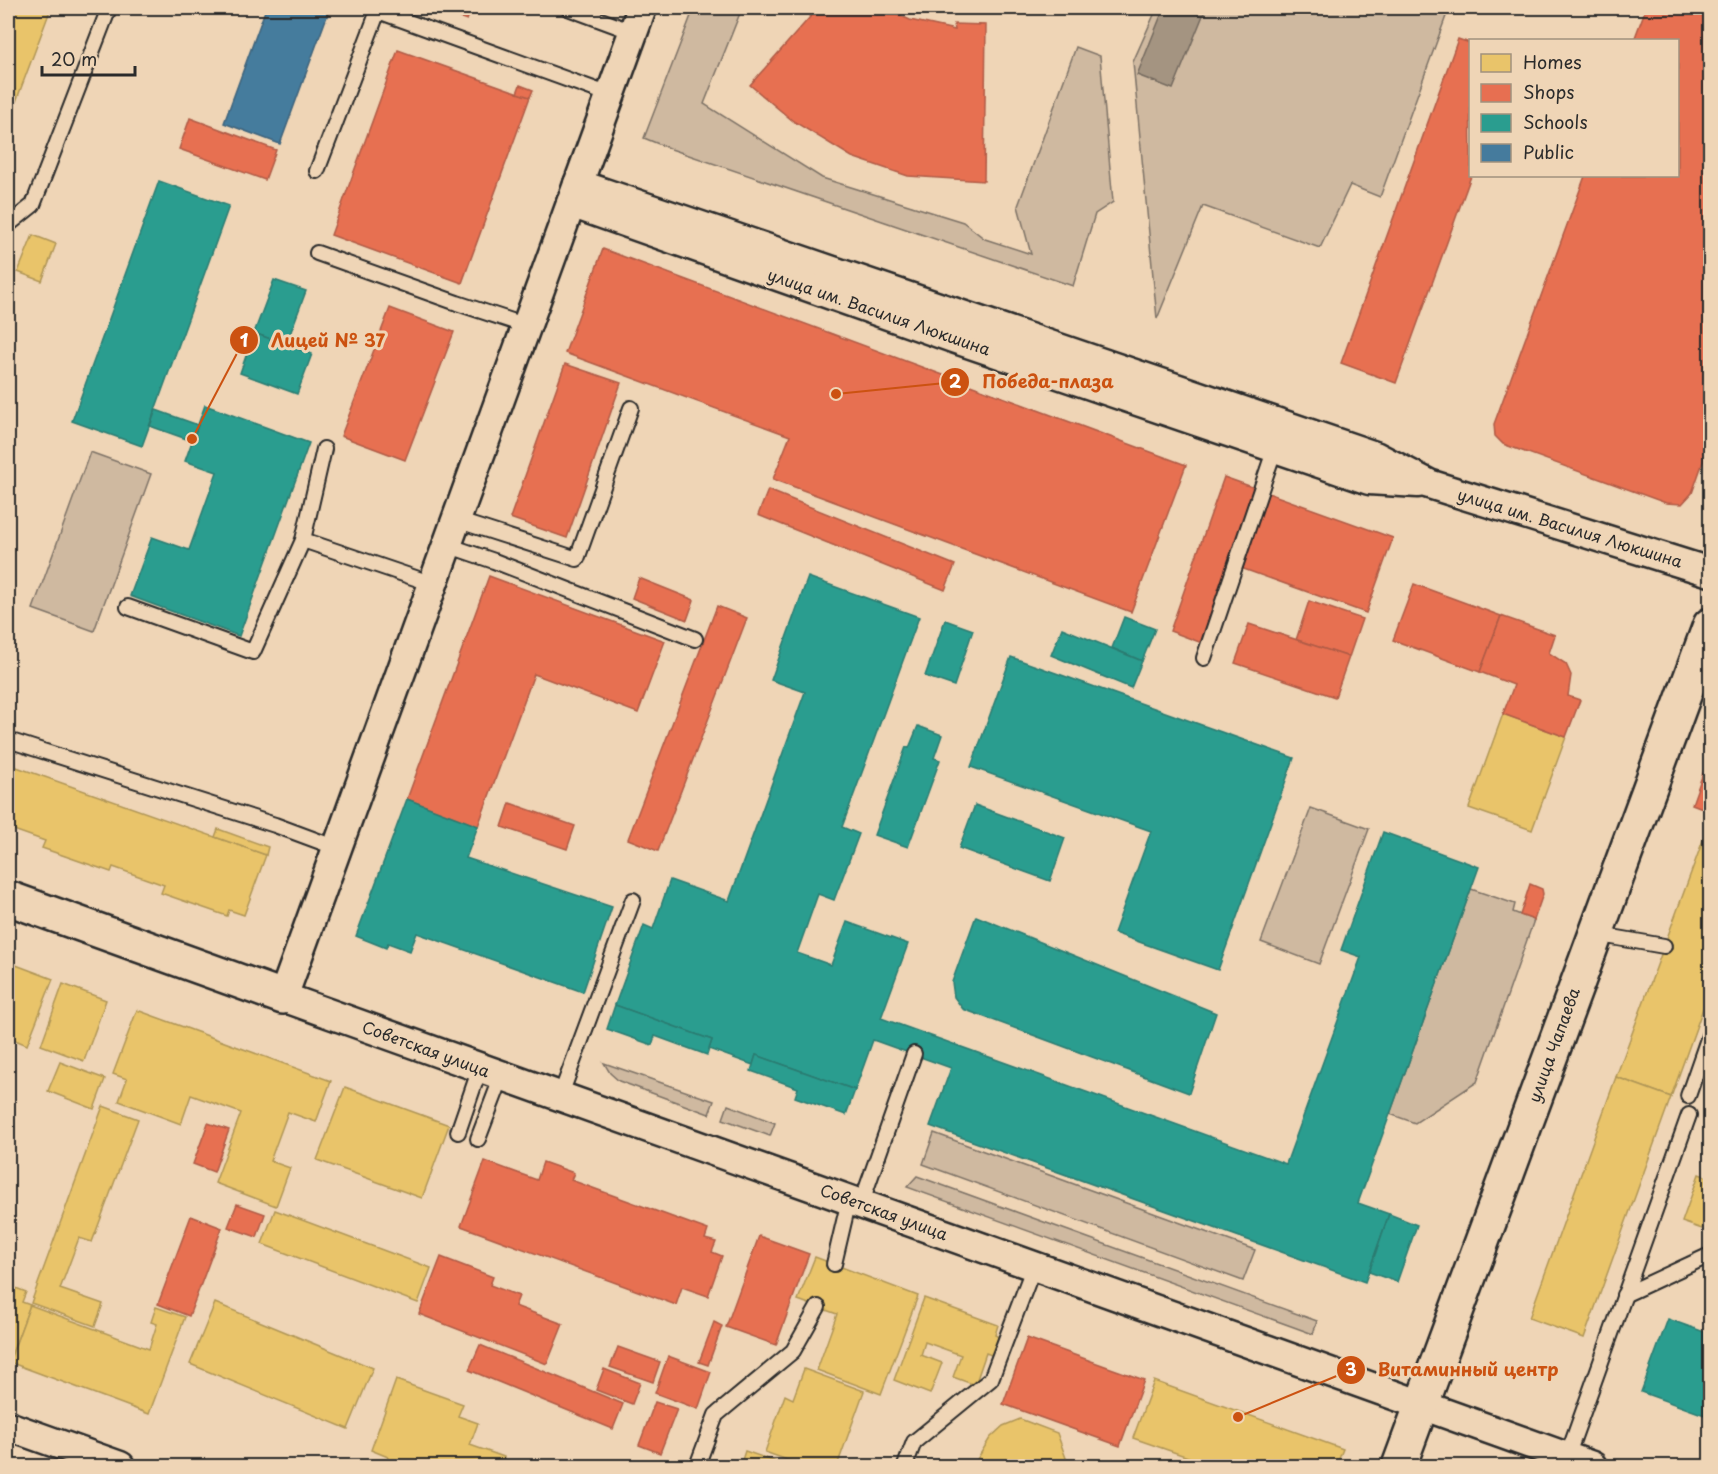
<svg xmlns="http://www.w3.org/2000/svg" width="1718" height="1474" viewBox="0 0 1718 1474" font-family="'Playpen Sans',sans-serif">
  <rect width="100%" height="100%" fill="#efd5b6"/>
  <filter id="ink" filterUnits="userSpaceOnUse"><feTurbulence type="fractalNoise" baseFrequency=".0167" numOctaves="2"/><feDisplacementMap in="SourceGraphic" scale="12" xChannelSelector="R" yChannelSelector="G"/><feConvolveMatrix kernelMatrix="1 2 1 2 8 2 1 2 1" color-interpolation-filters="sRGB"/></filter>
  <g filter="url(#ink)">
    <g fill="#cfb9a0" stroke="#7d7266" stroke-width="1.5">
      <polygon points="694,8 742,8 704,104 822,178 963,222 985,239 1031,254 1018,206 1076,47 1100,56 1113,202 1095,214 1073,286 671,149 644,138"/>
      <polygon points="1157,8 1449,8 1380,197 1350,185 1320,248 1203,206 1157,319 1133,62"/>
      <polygon points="90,452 151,474 94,631 33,609"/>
      <polygon points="1311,808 1369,829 1319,964 1261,942"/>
      <polygon points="1471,889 1515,904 1513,912 1534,920 1477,1082 1415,1123 1390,1114"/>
      <polygon points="604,1063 714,1101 709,1114 619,1081 610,1073"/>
      <polygon points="728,1105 775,1123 770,1136 723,1119"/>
      <polygon points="934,1133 1255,1250 1243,1281 923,1164"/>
      <polygon points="917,1176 1317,1321 1313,1334 907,1187"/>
    </g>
    <polygon fill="#a49481" stroke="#746a5f" stroke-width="1.5" points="1164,8 1206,8 1173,89 1137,75"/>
    <g fill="#e9c46a" stroke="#b09657" stroke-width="1.5">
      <polygon points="8,8 51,8 8,123"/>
      <polygon points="33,235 56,244 42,281 18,272"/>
      <polygon points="1503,714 1566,737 1532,830 1469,808"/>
      <polygon points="8,764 266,855 244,915 229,910 227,916 161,893 164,885 113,867 111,872 42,848 45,841 8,828"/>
      <polygon points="1710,821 1710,989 1671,1097 1616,1077"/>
      <polygon points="218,829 268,847 266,855 215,837"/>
      <polygon points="8,962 53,979 27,1045 8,1037"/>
      <polygon points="63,984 106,1000 84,1061 41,1045"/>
      <polygon points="137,1010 331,1081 316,1122 288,1112 270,1161 290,1168 276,1206 215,1183 241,1113 191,1095 181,1124 119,1101 127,1079 113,1074"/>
      <polygon points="60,1062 105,1079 94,1109 48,1091"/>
      <polygon points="1616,1077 1671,1097 1584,1338 1529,1318"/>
      <polygon points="345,1087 449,1125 422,1198 317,1160"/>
      <polygon points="103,1106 138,1119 92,1242 79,1238 60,1289 103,1304 95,1326 31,1303"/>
      <polygon points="1699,1174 1710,1178 1710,1207 1702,1229 1682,1222"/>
      <polygon points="275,1210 431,1268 418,1303 262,1244"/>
      <polygon points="815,1257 918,1296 881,1394 817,1370 837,1314 798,1300"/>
      <polygon points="8,1285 26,1292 22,1302 30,1305 9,1362"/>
      <polygon points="924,1298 998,1325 995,1335 1001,1338 994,1356 986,1353 975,1385 953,1377 961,1355 925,1342 921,1355 942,1363 930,1394 894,1380"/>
      <polygon points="215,1303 373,1368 348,1429 190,1364"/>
      <polygon points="30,1305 149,1349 157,1324 151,1322 156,1307 185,1317 149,1414 9,1362"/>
      <polygon points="804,1369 864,1391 837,1466 804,1466 765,1452 785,1395 793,1399"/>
      <polygon points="396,1380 463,1404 458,1416 478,1423 470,1445 504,1457 501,1466 385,1466 388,1457 371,1450"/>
      <polygon points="1154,1381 1343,1449 1336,1466 1214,1466 1133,1438"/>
      <polygon points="1020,1419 1057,1433 1067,1461 1067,1466 973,1466 990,1438 1003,1426"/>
      <polygon points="745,1451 788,1466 740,1466"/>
    </g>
    <g fill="#e76f51" stroke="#af5b46" stroke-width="1.5">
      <polygon points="434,8 472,8 467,20"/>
      <polygon points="818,8 884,8 910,20 955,30 954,24 986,25 984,181 908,176 852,157 793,121 750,85"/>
      <polygon points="1646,8 1710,8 1710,442 1692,493 1682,504 1666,503 1503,444 1495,436 1494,424 1585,176 1678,176 1678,40 1634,40"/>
      <polygon points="1458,39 1470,43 1471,176 1396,383 1341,363"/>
      <polygon points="398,50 530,97 462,283 331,235"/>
      <polygon points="520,85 533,90 530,97 517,93"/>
      <polygon points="190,118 276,150 265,180 179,149"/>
      <polygon points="603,249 1186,465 1131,612 773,479 790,436 565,353"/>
      <polygon points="390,308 454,332 405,460 341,436"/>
      <polygon points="565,364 621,383 567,538 510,518"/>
      <polygon points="1224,477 1255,488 1202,643 1170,631"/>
      <polygon points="768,490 955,565 945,590 758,515"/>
      <polygon points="1268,493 1393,538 1366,613 1241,568"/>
      <polygon points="489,576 665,641 638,713 534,674 478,826 407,799"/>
      <polygon points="639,578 694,600 687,620 632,598"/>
      <polygon points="1414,584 1501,616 1480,672 1393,640"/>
      <polygon points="1309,601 1362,619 1349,657 1296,640"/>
      <polygon points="717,606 747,618 658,851 628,839"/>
      <polygon points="1501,616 1555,635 1549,653 1566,664 1571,675 1568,696 1580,700 1566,737 1503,714 1514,685 1480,672"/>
      <polygon points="1249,624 1349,657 1335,697 1235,663"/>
      <polygon points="1710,754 1710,811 1692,804"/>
      <polygon points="510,803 575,826 567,849 502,827"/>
      <polygon points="1530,884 1542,889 1543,894 1534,920 1520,915"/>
      <polygon points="208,1123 229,1130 214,1172 193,1164"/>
      <polygon points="485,1161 537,1180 543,1162 574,1173 571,1180 708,1230 705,1239 716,1242 712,1252 722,1256 708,1296 682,1287 676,1305 461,1226"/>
      <polygon points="237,1204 265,1214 257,1237 228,1227"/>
      <polygon points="191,1216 222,1228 189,1316 158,1304"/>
      <polygon points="759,1236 809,1254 776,1345 726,1327"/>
      <polygon points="441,1257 493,1277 490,1285 519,1296 515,1306 563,1324 547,1364 419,1314"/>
      <polygon points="714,1322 722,1326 708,1365 699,1362"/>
      <polygon points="1027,1338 1144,1380 1120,1446 1003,1404"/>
      <polygon points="480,1345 623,1404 613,1429 469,1370"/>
      <polygon points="618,1347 660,1362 653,1382 610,1367"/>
      <polygon points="668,1356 711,1372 698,1409 655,1393"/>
      <polygon points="604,1369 640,1383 632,1404 596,1390"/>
      <polygon points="655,1402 677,1409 660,1453 639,1445"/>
    </g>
    <g fill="#2a9d8f" stroke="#2a7b71" stroke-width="1.5">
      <polygon points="159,181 229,206 142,446 72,421"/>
      <polygon points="274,280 306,291 286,345 254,333"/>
      <polygon points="254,333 312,354 297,394 240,373"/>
      <polygon points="205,405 309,443 239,636 130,596 152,537 189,550 217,472 185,461"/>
      <polygon points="156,410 198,425 192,441 150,426"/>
      <polygon points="808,577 919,617 842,827 859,834 834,900 818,894 797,953 831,965 847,922 908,944 881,1018 1286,1164 1361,957 1341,950 1383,832 1479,867 1358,1203 1389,1214 1365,1282 930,1126 951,1068 873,1040 855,1090 756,1055 753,1065 709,1049 712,1040 615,1005 644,925 653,929 670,880 729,901 805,692 771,680"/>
      <polygon points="1124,617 1155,629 1142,661 1112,648"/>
      <polygon points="945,620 973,630 954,686 925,676"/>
      <polygon points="1062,628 1142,661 1131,688 1051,655"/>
      <polygon points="1011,657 1294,758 1218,970 1114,933 1151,831 971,767"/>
      <polygon points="918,726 942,735 934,758 940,760 908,847 874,835 906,747 909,748"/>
      <polygon points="407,799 478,826 466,858 612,907 583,992 417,933 410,951 388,943 386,948 356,936"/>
      <polygon points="975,805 1065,838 1050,881 959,848"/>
      <polygon points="976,916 1216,1013 1189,1093 963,1009 954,997 952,982"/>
      <polygon points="615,1005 712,1040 707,1055 655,1036 652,1045 607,1029"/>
      <polygon points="756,1055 855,1090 846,1115 795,1097 798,1088 751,1071"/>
      <polygon points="1389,1214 1417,1225 1397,1282 1369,1272"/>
      <polygon points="1668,1319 1710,1334 1710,1417 1641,1392"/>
    </g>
    <polygon fill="#457b9d" stroke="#3d637b" stroke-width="1.5" points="266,8 330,8 280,144 224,123"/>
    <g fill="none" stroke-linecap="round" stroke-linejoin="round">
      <g stroke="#2b2b2b" stroke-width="18">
        <g id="lane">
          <polyline points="568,8 633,32"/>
          <polyline points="317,171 378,11 610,95"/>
          <polyline points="8,225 33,205 109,8"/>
          <polyline points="317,253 457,303 527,326"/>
          <polyline points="456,520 577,559 631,408"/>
          <polyline points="303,540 433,584"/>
          <polyline points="447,545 494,561 695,639"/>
          <polyline points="128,607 253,652 303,540 324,449"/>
          <polyline points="1204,658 1275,448"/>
          <polyline points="8,740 275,825 337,848"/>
          <polyline points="1595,934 1664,946"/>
          <polyline points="1688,1096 1710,1033"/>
          <polyline points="560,1097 633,900"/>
          <polyline points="458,1132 480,1068"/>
          <polyline points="478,1139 502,1076"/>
          <polyline points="861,1204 914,1054"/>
          <polyline points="834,1264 849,1200"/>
          <polyline points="1624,1295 1710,1255"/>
          <polyline points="1567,1457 1689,1115"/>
          <polyline points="697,1466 716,1415 793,1351 818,1307"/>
          <polyline points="905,1466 914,1442 991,1379 1034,1266"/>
        </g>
      </g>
      <g stroke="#2b2b2b" stroke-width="33">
        <g id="street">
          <polyline points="642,8 283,997 1592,1466"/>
          <polyline points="578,184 1375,456 1429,484 1710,572"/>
          <polyline points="571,203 953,338 1369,480 1418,483"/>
          <polyline points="8,1426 120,1466"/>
        </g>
      </g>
      <g stroke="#2b2b2b" stroke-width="38">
        <g id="secondary">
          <polyline points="8,898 283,997"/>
          <polyline points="1399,1466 1710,625"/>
        </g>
      </g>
      <use href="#lane" stroke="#efd5b6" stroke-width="14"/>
      <use href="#street" stroke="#efd5b6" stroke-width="28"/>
      <use href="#secondary" stroke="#efd5b6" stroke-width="33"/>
    </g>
  </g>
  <g text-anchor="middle" stroke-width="6" stroke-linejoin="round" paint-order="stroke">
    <g font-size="16" fill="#2b2b2b" stroke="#efd5b6">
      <text transform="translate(879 312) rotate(19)" y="6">улица им. Василия Люкшина</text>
      <text transform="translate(1570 528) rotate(17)" y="6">улица им. Василия Люкшина</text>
      <text transform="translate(1554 1045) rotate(-70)" y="6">улица Чапаева</text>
      <text transform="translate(426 1049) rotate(20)" y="6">Советская улица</text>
      <text transform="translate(884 1212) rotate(20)" y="6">Советская улица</text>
    </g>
  </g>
  <path fill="none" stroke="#cc5211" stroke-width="2" d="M192 439L244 340M836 394L955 382M1238 1417L1351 1370"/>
  <g fill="#cc5211" stroke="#efd5b6" stroke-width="2">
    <circle cx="192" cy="439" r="6"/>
    <circle cx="836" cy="394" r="6"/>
    <circle cx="1238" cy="1417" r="6"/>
    <circle cx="244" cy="340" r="15"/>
    <circle cx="955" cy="382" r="15"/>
    <circle cx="1351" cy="1370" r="15"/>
  </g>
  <g font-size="18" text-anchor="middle" font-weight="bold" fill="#fff">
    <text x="244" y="347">1</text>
    <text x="955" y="388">2</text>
    <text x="1351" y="1376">3</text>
  </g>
  <g font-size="18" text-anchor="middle" font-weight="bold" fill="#cc5211" stroke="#efd5b6" stroke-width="6" stroke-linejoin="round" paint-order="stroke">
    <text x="328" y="347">Лицей № 37</text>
    <text x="1048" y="388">Победа-плаза</text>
    <text x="1468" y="1376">Витаминный центр</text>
  </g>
  <rect width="1718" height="1474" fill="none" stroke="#efd5b6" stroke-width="30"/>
  <rect x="15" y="15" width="1688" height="1444" fill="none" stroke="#2b2b2b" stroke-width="2" filter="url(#ink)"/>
  <rect x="1469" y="39" width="210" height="138" fill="#efd5b6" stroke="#a1917e" stroke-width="1.5"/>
  <rect x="1481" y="54" width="30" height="18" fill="#e9c46a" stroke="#a1917e" stroke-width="1.5"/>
  <text x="1523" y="69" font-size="18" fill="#2b2b2b">Homes</text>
  <rect x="1481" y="84" width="30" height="18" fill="#e76f51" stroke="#a1917e" stroke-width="1.5"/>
  <text x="1523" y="99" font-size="18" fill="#2b2b2b">Shops</text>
  <rect x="1481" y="114" width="30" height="18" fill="#2a9d8f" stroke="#a1917e" stroke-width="1.5"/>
  <text x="1523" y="129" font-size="18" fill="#2b2b2b">Schools</text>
  <rect x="1481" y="144" width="30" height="18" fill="#457b9d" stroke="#a1917e" stroke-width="1.5"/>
  <text x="1523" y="159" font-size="18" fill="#2b2b2b">Public</text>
  <path d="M42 66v9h93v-9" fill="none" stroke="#2b2b2b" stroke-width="3"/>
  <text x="51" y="66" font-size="18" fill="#2b2b2b" stroke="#efd5b6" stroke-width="4.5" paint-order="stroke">20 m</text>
</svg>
